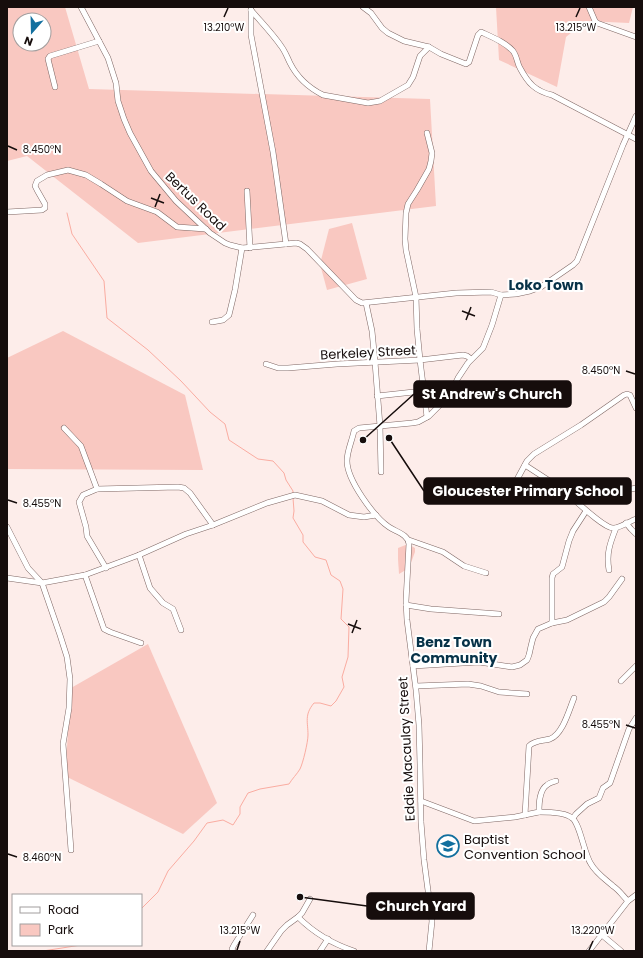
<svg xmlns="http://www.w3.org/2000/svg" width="643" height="958" viewBox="0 0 643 958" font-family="Poppins,sans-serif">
  <rect width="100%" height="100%" fill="#fdedea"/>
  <g fill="#f9c8c1" fill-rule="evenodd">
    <path d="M7,7H65L89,89L430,99L436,206L138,243L27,156L7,161ZM20,20H44V44H20Z"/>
    <polygon points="496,7 633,7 629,23 585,21 566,37 557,87 499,60"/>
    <polygon points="352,223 367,279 327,290 320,264 329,229"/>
    <polygon points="63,331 185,395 203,470 7,469 7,358"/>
    <polygon points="408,544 415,548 415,552 409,568 399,574 398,559 398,548"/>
    <polygon points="148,644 217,803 183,834 65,776 71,688"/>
  </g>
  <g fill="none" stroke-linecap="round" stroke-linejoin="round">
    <g stroke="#faaca1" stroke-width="1">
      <polyline points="67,213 72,234 104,281 107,318 148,350 181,381 210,412 225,424 229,440 258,459 273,461 284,473 286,480 293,491 293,493"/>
      <path d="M141,909L158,892L168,871L194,841L207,823L223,820L233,825L240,814V807L248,793L260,789L289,784C292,779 297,774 300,769C303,763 308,742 308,735C308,722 304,715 314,703H320L331,706L336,701L344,687L342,677L348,657L349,627L341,619L343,589L340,581L331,575L326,560L315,557L303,542V535L293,518L294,511L293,498"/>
      <polyline points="43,951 81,945"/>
    </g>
    <g stroke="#7f6764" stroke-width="6">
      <g id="minor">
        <polyline points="81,7 108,58 116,83 118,101 124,119 130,133 151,171 176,201 210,233 225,243 230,245 242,248 296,243 300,244 307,249 356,300 362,303 456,293 491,292 501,295 516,294 530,291 541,287 573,265 577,261 623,145 636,116"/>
        <path d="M363,7L371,13L382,28L388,33L404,41L429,47L441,54L466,64L469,62L478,35L481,32C492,37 505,42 513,51C517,56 517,63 520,68C528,83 535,91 552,95L636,139"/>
        <polyline points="589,7 595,21 597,23 636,37"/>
        <path d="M251,10C261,22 272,33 281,46C285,51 287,57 290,63C297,77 309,88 323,95L368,103L380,101L408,85L413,77L420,56L429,47"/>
        <polyline points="251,10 251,35 273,152 286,244"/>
        <polyline points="55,87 48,59 50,56 99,41"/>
        <polyline points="427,133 432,153 431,161 429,169 417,190 408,204 406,213 405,239 406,250 416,297 417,329 420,360 427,417"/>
        <polyline points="247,191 250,248"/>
        <polyline points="7,212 42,210 45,208 45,204 37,190 35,186 37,181 47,175 68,170 86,175 101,184 127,201 157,212 177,227 206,229"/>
        <polyline points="366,303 372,331 375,362 380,426 381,472"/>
        <polyline points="212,322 223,320 229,315 235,290 242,248"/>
        <polyline points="266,364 278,368 288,368 337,364 420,360 454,356 463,355 467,356 471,359"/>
        <polyline points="377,396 432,390 454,385"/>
        <polyline points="64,428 81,446 97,489"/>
        <path d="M525,465C537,473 550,481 562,489C572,497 603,528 613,528C618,529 630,521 636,519"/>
        <polyline points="514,485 527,461 534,454 581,425 624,395 627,394 630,395 636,408"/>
        <polyline points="613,493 636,488"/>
        <polyline points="626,523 631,529 636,534"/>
        <polyline points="7,527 28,568 42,583 60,635 67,657 70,679 69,708 63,744 71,850"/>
        <polyline points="409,540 443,552 464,566 486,573"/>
        <polyline points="139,555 150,588 163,603 173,609 181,630"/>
        <polyline points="106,568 87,536 86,527 79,502 83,495 97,489 178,487 184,488 190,493 213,525"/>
        <path d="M609,570C606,554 610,543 616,528"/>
        <polyline points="85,575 104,629 110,632 141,643"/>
        <polyline points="7,578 42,583 85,575 139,555 186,534 213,525 267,503 295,495 322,501 349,515 364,517 376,515"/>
        <polyline points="406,605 431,609 499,614"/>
        <polyline points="552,623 552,578 553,574 562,567 569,541 573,531 586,511"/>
        <polyline points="413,666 479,662 512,667 520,665 527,660 529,655 531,646 533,638 538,629 552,623 567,620 604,602 609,597 622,579"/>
        <polyline points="621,681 636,666"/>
        <polyline points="416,686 468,684 481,686 499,692 527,694"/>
        <path d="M421,801L474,821L515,817L539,812C539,804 539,790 547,785C549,783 553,782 556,781"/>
        <path d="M539,812C548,812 565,812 572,818C580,823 584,854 591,864C596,873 605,879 613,886C619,890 623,896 628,901"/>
        <path d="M525,815L529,746C535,740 543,741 550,739C563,734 569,710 574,698"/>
        <polyline points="573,818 576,814 587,804 599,798 603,788 610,783 629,729 636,718"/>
        <path d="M298,917C314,933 333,944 354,951"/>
        <polyline points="602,935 621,951"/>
        <polyline points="233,951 232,949 234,945 253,915"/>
        <polyline points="267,951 281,931 287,925 298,917 302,913 310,899"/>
        <polyline points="320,951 328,939"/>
        <path d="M429,951L432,921L424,860L421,822L420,764L419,725L416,690L407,620L406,601L409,544C408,534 396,532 389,527C374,517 347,480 347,461C347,451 352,441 354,431L359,428L412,423L418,422L429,416L444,401L452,390L458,378L468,363L483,348L492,325L501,295"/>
        <polyline points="589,951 628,901 636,895"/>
      </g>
    </g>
    <use href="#minor" stroke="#fff" stroke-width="5"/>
  </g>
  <path fill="none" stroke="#160d0c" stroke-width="1.5" d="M224,17L228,8M576,17L580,8M8,146L17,150M151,198L164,203M155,207L160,194M462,311L475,316M466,320L471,307M626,371L635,374M8,500L17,503M348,624L361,629M352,633L357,620M626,725L635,728M8,854L17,857M237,950L240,941M589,950L593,941"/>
  <defs>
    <g id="school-ring" transform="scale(1.15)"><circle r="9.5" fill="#fff" stroke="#126f9e" stroke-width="1.5"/><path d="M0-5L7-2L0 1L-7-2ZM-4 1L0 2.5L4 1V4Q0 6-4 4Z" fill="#126f9e"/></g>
  </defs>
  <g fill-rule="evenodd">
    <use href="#school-ring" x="448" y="846"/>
  </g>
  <g text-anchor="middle" stroke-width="4" stroke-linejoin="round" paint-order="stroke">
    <g font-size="13" fill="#160d0c" stroke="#fff">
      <text transform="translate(196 201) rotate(44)" y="5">Bertus Road</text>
      <text transform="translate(368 352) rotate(-3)" y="5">Berkeley Street</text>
      <text transform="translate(406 749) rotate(-93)" y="5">Eddie Macaulay Street</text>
    </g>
    <g font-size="13" fill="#160d0c" stroke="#fff" text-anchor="start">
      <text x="464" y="844">Baptist<tspan x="464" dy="15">Convention School</tspan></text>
    </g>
    <g font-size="14" font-weight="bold" fill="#073248" stroke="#fff">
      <text x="546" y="290">Loko Town</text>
      <text x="454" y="647">Benz Town<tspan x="454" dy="16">Community</tspan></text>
    </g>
  </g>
  <g font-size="10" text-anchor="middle" fill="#160d0c" stroke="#fff" stroke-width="4" stroke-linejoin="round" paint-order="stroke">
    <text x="224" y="31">13.210°W</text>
    <text x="576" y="31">13.215°W</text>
    <text x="42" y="153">8.450°N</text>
    <text x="601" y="374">8.450°N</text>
    <text x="42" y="507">8.455°N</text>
    <text x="601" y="728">8.455°N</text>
    <text x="42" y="861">8.460°N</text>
    <text x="240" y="934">13.215°W</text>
    <text x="593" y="934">13.220°W</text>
  </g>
  <path fill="none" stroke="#160d0c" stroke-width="1.5" d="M363 440L414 394M389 438L424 491M300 897L367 906"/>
  <g fill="#160d0c" stroke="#fff" stroke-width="1.5">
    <circle cx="363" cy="440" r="4"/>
    <circle cx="389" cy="438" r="4"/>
    <circle cx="300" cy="897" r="4"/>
  </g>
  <g fill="#160d0c" stroke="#160d0c" stroke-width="1.5">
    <rect x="414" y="381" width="157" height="26" rx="4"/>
    <rect x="424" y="478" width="207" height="26" rx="4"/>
    <rect x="367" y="893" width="107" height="26" rx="4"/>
  </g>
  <g font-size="14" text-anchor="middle" font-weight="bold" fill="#fff">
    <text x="492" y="399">St Andrew's Church</text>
    <text x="528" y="496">Gloucester Primary School</text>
    <text x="421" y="911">Church Yard</text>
  </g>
  <rect width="643" height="958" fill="none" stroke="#160d0c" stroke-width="16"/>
  <rect x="12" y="894" width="130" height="52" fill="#ffffff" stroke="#a29e9e"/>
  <rect x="20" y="907" width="20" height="6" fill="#ffffff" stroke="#a29e9e"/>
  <text x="48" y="914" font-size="12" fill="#160d0c">Road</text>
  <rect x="20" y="924" width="20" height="12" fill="#f9c8c1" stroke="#a29e9e"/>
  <text x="48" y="934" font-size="12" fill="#160d0c">Park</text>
  <g transform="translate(32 32) rotate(200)"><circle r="19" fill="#ffffff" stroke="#a29e9e"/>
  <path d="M0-3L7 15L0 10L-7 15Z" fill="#126f9e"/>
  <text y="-6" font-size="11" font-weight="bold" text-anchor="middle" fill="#160d0c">N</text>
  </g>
</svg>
